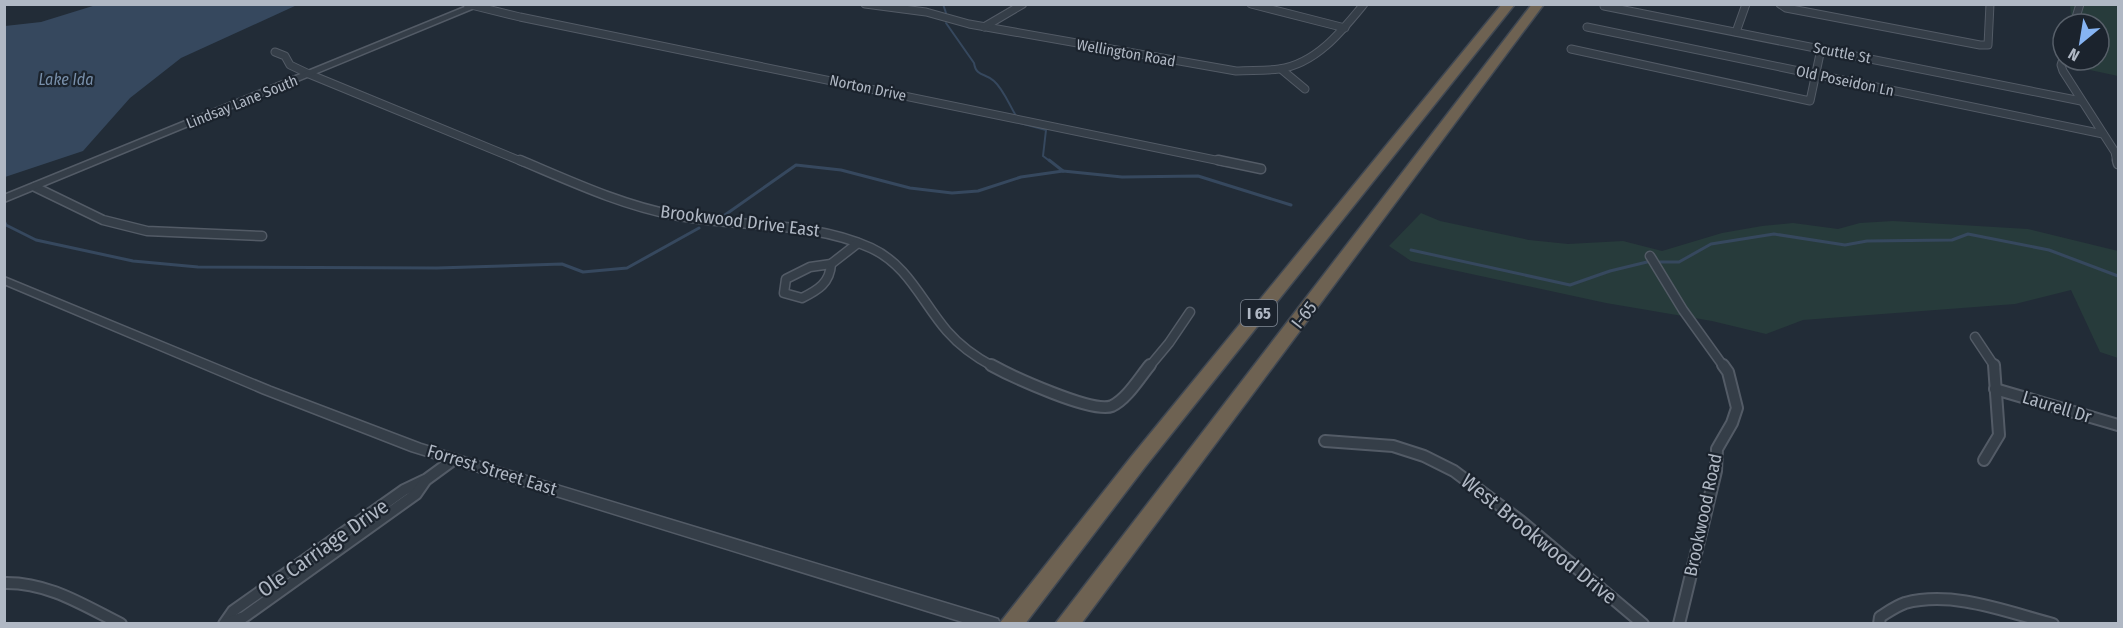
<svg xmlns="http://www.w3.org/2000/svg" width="2123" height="628" viewBox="0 0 2123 628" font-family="'Fira Sans Condensed',sans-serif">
  <rect width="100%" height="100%" fill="#222c37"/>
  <g fill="#273b3b">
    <polygon points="2070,5 2118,5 2118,76 2076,67 2075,60 2099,60 2099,24 2072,24"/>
    <polygon points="1421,213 1440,221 1529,240 1568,244 1623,241 1662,251 1722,233 1762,226 1793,223 1838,229 1860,223 1893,221 2028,229 2118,251 2118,358 2100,352 2071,290 2015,304 1803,320 1766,334 1712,321 1606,303 1411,261 1389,246"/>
  </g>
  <polygon fill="#36485e" points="96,5 96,4 297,5 181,58 130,98 83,151 5,177 5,26 41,22"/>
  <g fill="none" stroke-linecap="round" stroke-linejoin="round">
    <g stroke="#36485e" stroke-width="2">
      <polyline points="943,4 946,13"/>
      <path d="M946,23L974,63C976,77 986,73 994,81C1003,89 1009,104 1015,114"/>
      <polyline points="1020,123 1046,130 1043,156 1051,162"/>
    </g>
    <g stroke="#36485e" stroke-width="3">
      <polyline points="1049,160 1063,171"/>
      <polyline points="722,217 796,165 841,170 910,188 952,193 978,191 1021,177 1063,171 1122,177 1198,176 1291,205"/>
      <polyline points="4,221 6,225 36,240 133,261 198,267 437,268 562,264 583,272 627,268 699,228"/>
      <polyline points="1411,250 1570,285 1610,271 1647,262"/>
      <polyline points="1659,262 1679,262 1711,244 1774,234 1845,245 1867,241 1952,240 1968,234 2049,250 2118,276"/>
    </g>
    <g stroke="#535b66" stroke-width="9">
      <g id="minor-far2">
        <polyline points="467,4 520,17 1225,162"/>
        <path d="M865,4L926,12L969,24L1236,71C1250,70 1265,71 1279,69C1316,64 1342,31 1364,4"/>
        <polyline points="1251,4 1345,28"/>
        <polyline points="1780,4 1786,8 1980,45 1988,45 1990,4"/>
        <polyline points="1604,6 2081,101"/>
        <polyline points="2074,24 2080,4"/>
        <polyline points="984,27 1023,4"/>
        <polyline points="1587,27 2103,134"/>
        <polyline points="1736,32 1746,4"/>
        <polyline points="1571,49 1810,101 1821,49"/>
        <polyline points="275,52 285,56 290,65 309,74 523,162"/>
        <polyline points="2063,59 2061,65 2063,71 2115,152 2117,162"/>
        <polyline points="1281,69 1305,89"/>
      </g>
    </g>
    <g stroke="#535b66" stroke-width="11">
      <g id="minor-far1">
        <path d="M520,160C570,181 621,205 674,215C739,228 810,220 871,248C908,265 922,302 947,331C960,346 977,358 994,367"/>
        <polyline points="1218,160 1261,169"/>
        <polyline points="2117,160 2118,164"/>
        <polyline points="35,187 103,220 147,231 262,236"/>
        <polyline points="1650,256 1683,310 1724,367"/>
        <path d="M831,264C830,283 818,290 802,298L784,293L786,279L810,267Z"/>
        <polyline points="831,264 858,243"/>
        <polyline points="1975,337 1995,367"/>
        <polyline points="1149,367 1169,343 1190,312"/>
      </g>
    </g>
    <g stroke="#535b66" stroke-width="14">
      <g id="minor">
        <path d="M991,365C1011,376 1093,414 1112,406C1127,399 1140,377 1150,365"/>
        <polyline points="1995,389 2118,425"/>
        <polyline points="1325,441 1393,446 1424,456 1454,471 1522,522 1643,624"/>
        <polyline points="1984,460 1999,435 1994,365"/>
        <path d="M4,583C48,582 83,605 121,624"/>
        <polyline points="224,624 233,611 404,490 427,479 453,460"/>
        <polyline points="225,624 244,617 416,494 425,481"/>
        <polyline points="1679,624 1716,471 1717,449 1732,423 1737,408 1728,372 1723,365"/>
        <path d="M1879,624L1880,617C1888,612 1896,606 1905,603C1953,590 2007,612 2053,624"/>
      </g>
    </g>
    <g stroke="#535b66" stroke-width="3">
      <g id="tertiary">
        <polygon points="472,4 484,4 4,202 4,195"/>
        <polygon points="4,277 271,387 421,444 992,617 998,619 1000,624 969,624 411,451 262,393 4,284"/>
      </g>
    </g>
    <g stroke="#404853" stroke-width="3">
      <g id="motorway">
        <polygon points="1502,4 1515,4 1145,467 1025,624 999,624 1131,457"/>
        <polygon points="1532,4 1544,4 1081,624 1055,624"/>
      </g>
    </g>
    <use href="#minor-far2" stroke="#353e48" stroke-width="7"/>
    <use href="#minor-far1" stroke="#353e48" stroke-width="8"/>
    <use href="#minor" stroke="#353e48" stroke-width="10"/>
    <use href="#tertiary" fill="#353e48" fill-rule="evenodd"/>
    <use href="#motorway" fill="#6e6252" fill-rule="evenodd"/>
  </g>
  <g text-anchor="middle" stroke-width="4.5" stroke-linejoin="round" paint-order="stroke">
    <g font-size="15" fill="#b0b8c4" stroke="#1b232d">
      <text transform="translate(1126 53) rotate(10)" y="5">Wellington Road</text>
      <text transform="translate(1842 53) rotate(11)" y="5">Scuttle St</text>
      <text transform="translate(1845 81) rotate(12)" y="5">Old Poseidon Ln</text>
      <text transform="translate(868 88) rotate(12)" y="5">Norton Drive</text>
      <text transform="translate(242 102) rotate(-22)" y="5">Lindsay Lane South</text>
    </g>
    <g font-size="16" font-style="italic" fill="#7990ab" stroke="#1b232d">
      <text x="66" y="85">Lake Ida</text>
    </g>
    <rect fill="#1b232d" stroke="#838b97" stroke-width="1.5" x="1241" y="300" width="36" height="26" rx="4.5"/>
    <g font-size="16" font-weight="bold" fill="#b0b8c4">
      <text x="1259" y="319">I 65</text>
    </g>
    <g font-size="18" fill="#b0b8c4" stroke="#1b232d">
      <text transform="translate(740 221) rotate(7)" y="6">Brookwood Drive East</text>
      <text transform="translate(1304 315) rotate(-52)" y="6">I-65</text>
      <text transform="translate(2057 407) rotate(17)" y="6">Laurell Dr</text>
      <text transform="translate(492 470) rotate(17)" y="6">Forrest Street East</text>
      <text transform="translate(1703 515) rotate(-78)" y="6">Brookwood Road</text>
    </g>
    <g font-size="21" fill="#b0b8c4" stroke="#1b232d">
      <text transform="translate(1539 539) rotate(39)" y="7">West Brookwood Drive</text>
      <text transform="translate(323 548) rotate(-35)" y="7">Ole Carriage Drive</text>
    </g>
  </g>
  <rect width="2123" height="628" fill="none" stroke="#b0b8c4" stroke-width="12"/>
  <g transform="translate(2081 42) rotate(210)"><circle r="28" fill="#1b232d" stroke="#575f69" stroke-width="1.5"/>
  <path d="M0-4.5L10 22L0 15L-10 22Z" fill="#86b4f3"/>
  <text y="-9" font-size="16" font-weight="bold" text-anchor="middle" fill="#b0b8c4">N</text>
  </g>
</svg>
